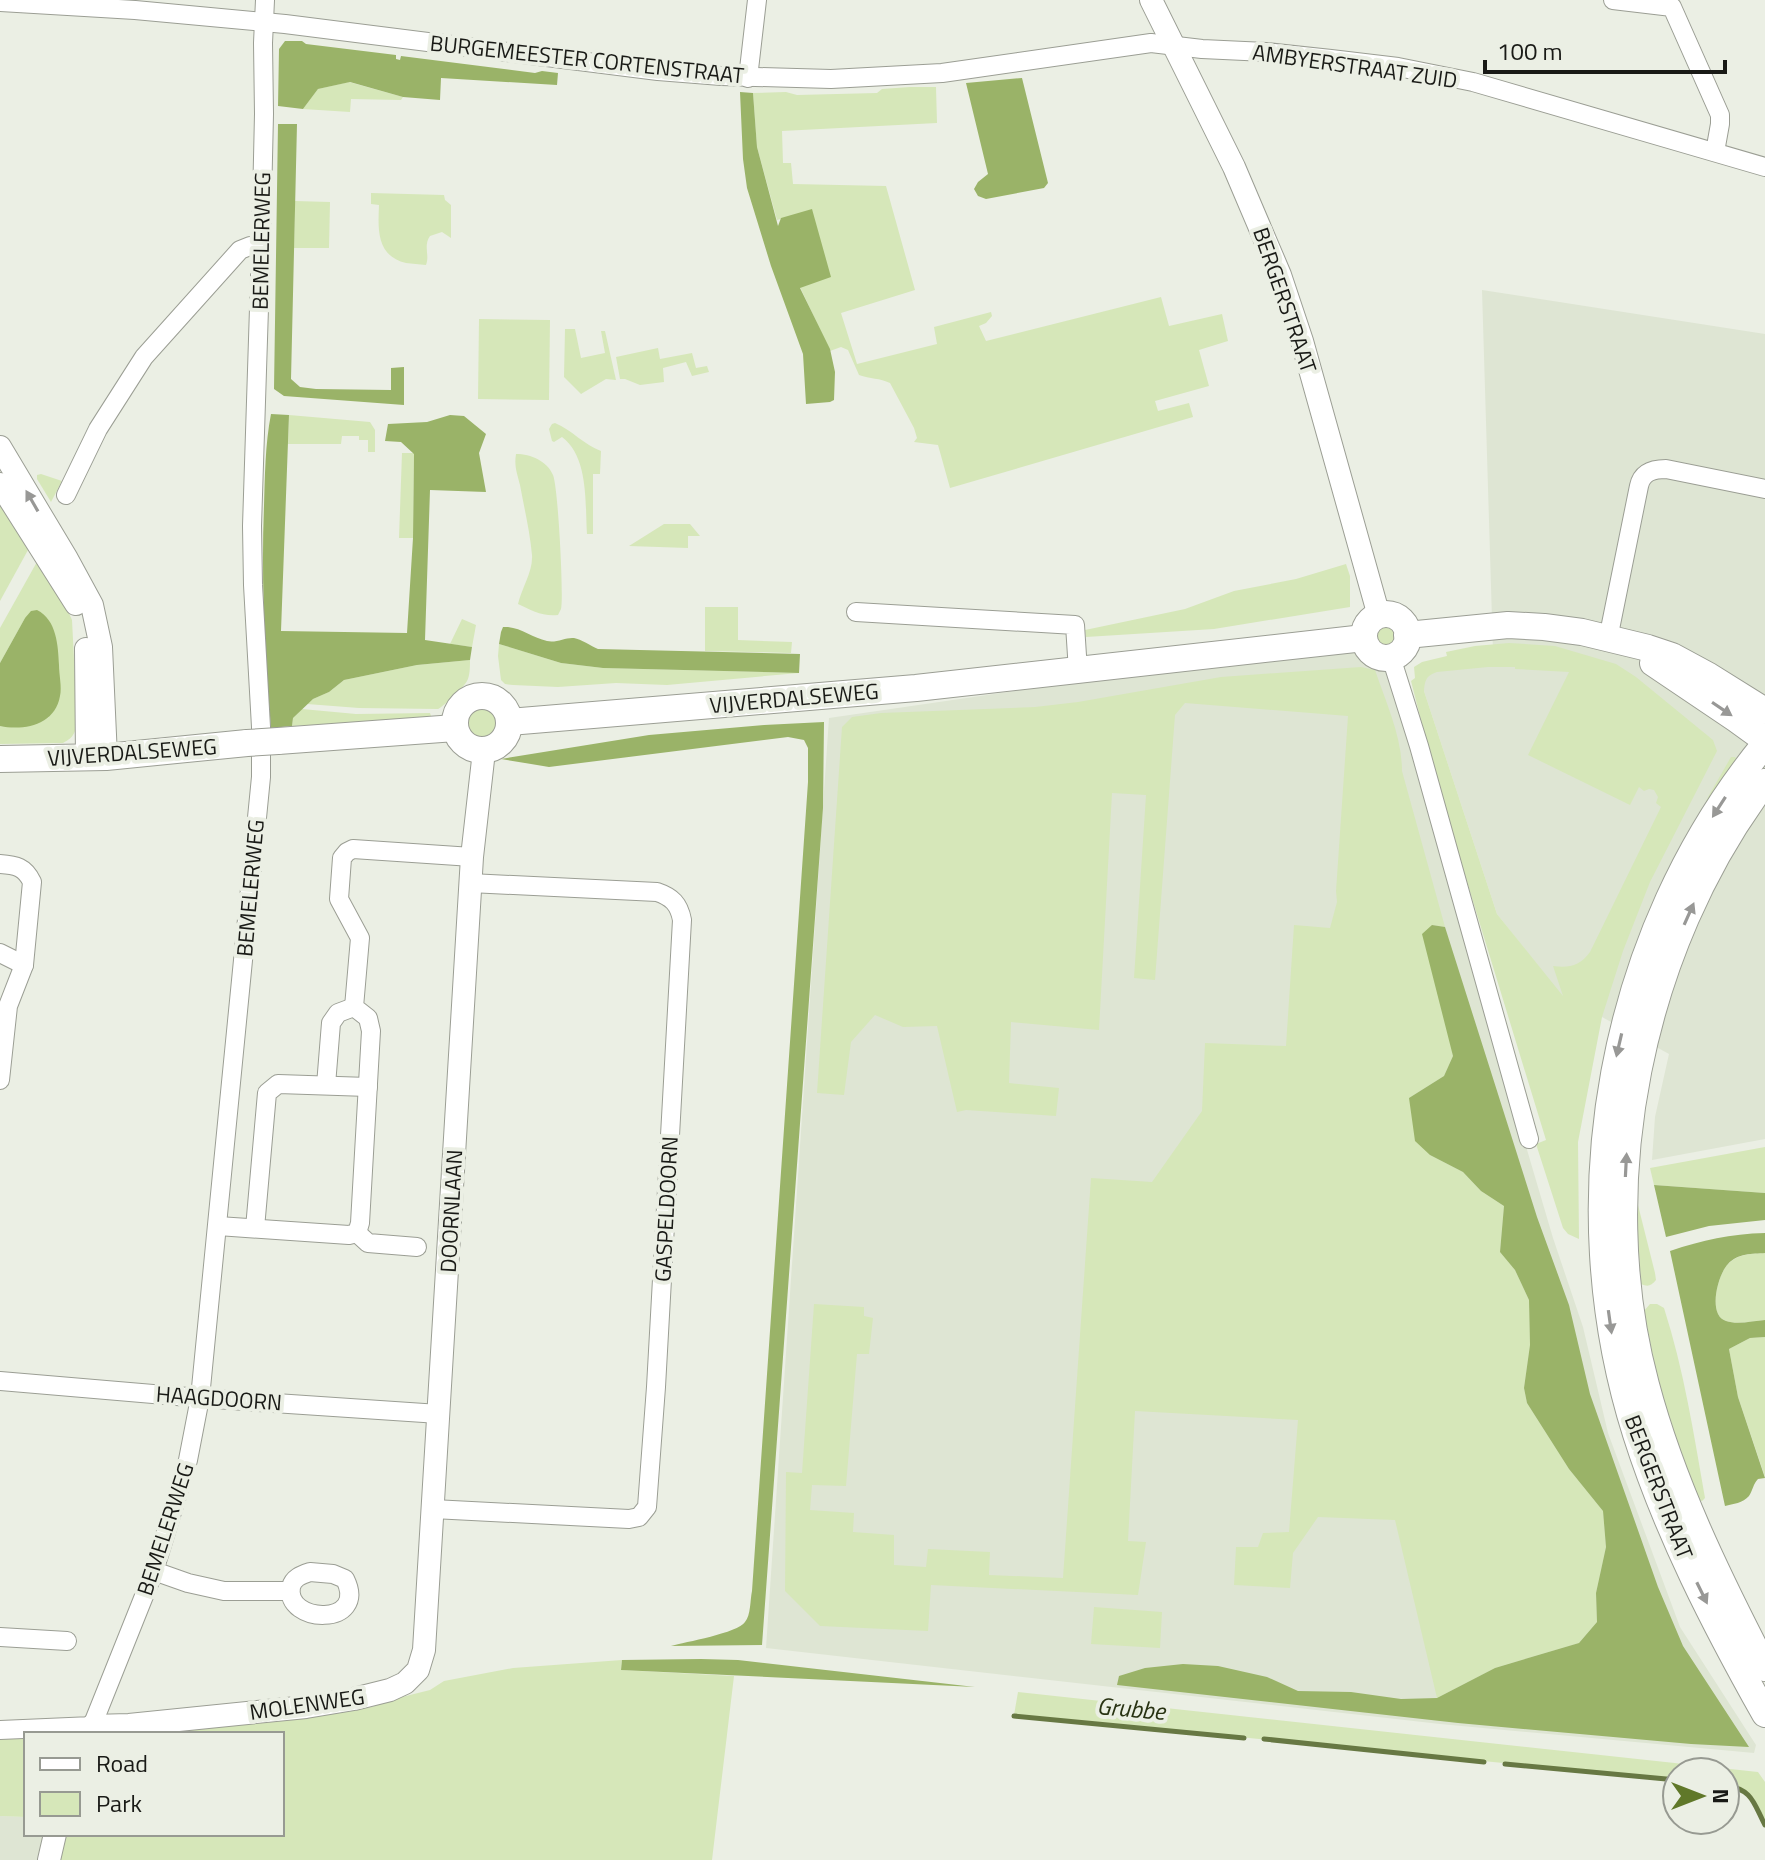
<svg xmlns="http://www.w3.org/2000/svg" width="1765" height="1860" viewBox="0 0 1765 1860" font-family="'Titillium Web',sans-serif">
  <rect width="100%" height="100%" fill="#ebefe4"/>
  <g fill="#dee5d3">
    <polygon points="1482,290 1765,334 1765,1139 1652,1160 1655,1117 1669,1054 1602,1017 1564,999 1497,914 1424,691 1424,666 1493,652"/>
    <polygon points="1385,637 1508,1085 1553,1238 1583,1327 1608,1433 1680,1627 1756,1745 1754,1753 1440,1724 766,1648 829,718"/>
    <polygon points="0,1816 26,1817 26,1834 48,1834 42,1860 0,1860"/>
  </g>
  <g fill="#d6e7b9" fill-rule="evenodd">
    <polygon points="349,82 403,97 401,100 351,99 350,112 303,109 318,89"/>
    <path d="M910,87H936L937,123L782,131L783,163H791L793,184L886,186L915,290L841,313L857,364L937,344L934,327L991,312L992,316L986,323L979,326L986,341L1161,297L1169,326L1222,314L1228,341L1199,350L1209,386L1155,401L1158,411L1189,403L1193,417L950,488L938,445L914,442L917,438L914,428L890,383C880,378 870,379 859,375L848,350L841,347L830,351L800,287L812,210L777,220L757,147L753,93L786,92L797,95L877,93L882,89Z"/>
    <path d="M371,193L444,195L445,200L451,205V238L442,232L430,236C423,246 430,255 426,265C419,264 412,264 406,263C376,256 378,229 379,205L371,204Z"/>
    <polygon points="295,201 330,202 329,248 294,248"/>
    <polygon points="479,319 550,320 549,400 478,399"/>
    <polygon points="565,329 575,329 581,358 605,353 601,331 605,331 616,380 606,379 581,394 564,377"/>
    <polygon points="658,348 660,359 692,353 696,368 707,366 709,372 692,376 686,362 663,368 664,382 640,385 625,379 620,379 616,357"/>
    <polygon points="289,415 370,422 375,430 375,452 368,452 368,440 359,440 359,436 342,436 341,444 288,444"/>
    <path d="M555,423C572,430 584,445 601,451L600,474H593V534H587C585,504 589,457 562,437L554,442L552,441L549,429L552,424Z"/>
    <polygon points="402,453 414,453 413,538 399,538"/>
    <path d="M516,454C531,454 547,461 553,475C558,486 564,598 561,609C560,611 559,613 558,615C543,617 531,610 518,604C522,587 533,572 532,555C530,532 524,507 520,485C517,473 514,466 516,454Z"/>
    <polygon points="41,474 62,481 51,502 37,479 37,475"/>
    <polygon points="0,505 28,550 0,601"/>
    <polygon points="664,524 690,524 700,536 688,536 688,548 629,546"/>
    <path d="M38,560L62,598L72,620L77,718C76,731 75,737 63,743L0,744V726C16,729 36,726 49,717L25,618L0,663V628Z"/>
    <polygon points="1346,564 1350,576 1350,607 1214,629 1086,637 1085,630 1185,609 1234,591 1296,579"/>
    <polygon points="705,607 738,607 738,640 792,642 791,653 705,651"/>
    <polygon points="462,619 476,625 472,647 450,644"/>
    <circle cx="1387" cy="636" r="13"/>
    <path d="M1509,643L1555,646L1616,664L1636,677L1713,740L1717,751L1650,882L1623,951L1602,1017L1578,1142L1579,1239L1568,1234L1563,1228L1536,1144L1546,1140L1438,787L1411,681L1415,678L1414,667L1422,662L1447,656L1446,652L1475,646ZM1488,667H1515V669L1569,672L1528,755L1630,805L1639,787L1644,791L1649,789L1654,790L1658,797L1656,803L1661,807L1590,952C1580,966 1569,968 1553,966L1563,996L1497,914L1424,691C1425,680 1426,676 1437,672Z"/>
    <polygon points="499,644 561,663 603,668 799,673 667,685 616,683 558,687 513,685 505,684 501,680 498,656"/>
    <path d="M470,660C470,666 470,676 467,681C465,686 443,707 438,709L359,708L307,704L313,699L329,692L344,680L417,665Z"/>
    <path d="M1361,667L1375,670C1386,703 1402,736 1402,771L1445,927L1432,925L1453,1056L1444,1076L1409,1098L1430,1155L1463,1172L1481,1191L1504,1206L1500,1252L1515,1270L1529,1300L1530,1345L1524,1388L1527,1403L1569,1469L1603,1511L1606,1547L1596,1593L1597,1622L1579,1643L1495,1668L1437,1698L1395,1520L1318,1517L1293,1553L1290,1588L1234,1585L1236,1547H1258L1263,1533L1289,1532L1298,1420L1135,1411L1128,1541L1146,1542L1138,1595L931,1585L928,1631L820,1626L785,1591L786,1472L802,1473L814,1304L864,1307V1316L873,1318L869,1354H857L846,1486L812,1485L810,1510L854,1513L853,1532L894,1535V1565L926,1567L928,1549L990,1552L989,1575L1063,1578L1091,1178L1152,1182L1202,1111L1205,1043L1286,1046L1294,925L1330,928L1337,902L1336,891L1348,716L1185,703L1175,715L1155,980L1134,978L1146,795L1112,793L1099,1030L1011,1022L1009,1083L1059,1088L1056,1116L966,1110L957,1112L937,1026L903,1027L875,1015L851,1042L844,1095L817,1093L842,727L852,717L881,713L1035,707L1078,702L1221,677Z"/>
    <circle cx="483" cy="723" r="19"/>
    <polygon points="302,709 356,714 430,713 431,716 407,720 292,726 293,718"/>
    <polygon points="1731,757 1735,757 1739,763 1693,834 1708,797"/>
    <polygon points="1765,1147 1765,1193 1654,1185 1650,1168"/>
    <path d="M1635,1193L1655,1273L1656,1280C1651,1286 1648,1287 1641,1284Z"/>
    <path d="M1765,1253V1320C1753,1321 1737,1325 1726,1321C1707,1315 1718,1274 1728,1264C1739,1253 1752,1254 1765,1253Z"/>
    <path d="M1650,1304H1657L1664,1308C1684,1370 1694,1435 1705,1498L1702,1501L1697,1500L1665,1418L1644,1311Z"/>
    <polygon points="1765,1337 1765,1477 1738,1397 1729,1349 1750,1338"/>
    <polygon points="1094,1607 1162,1612 1160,1648 1091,1644"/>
    <polygon points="622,1660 621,1670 734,1676 712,1860 42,1860 48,1834 282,1834 282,1734 152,1734 372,1707 390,1700 430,1690 444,1681 513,1668"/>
    <polygon points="1018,1692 1758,1772 1765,1782 1765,1827 1754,1803 1736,1785 1725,1784 1725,1772 1677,1772 1677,1780 1014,1715"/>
    <polygon points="26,1735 26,1817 0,1816 0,1737"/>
  </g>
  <g fill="#9ab368">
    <polygon points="285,41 302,41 306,44 396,55 396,59 400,60 401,56 535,73 542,71 558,73 557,85 441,78 440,100 403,97 350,82 318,89 303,109 278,106 279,49"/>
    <polygon points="1022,78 1048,183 1044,188 986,199 978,196 974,189 978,182 988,174 966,83"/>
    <polygon points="740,92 753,93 757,147 778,226 781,218 812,209 831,277 800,288 830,349 835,372 834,400 830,402 806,404 803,354 771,266 747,188 743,159"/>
    <polygon points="278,124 297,124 291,379 300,387 316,389 391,390 391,368 404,367 404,405 284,396 274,389"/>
    <path d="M271,414L289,415L281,631L407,633L413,538L414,454L401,442L385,441L388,424L427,422L450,415L464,416L486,434L479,453L486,492L430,490L425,640L472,647L470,660L417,665L344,680L329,692L313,699L293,718L292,726L271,728C265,654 261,581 264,506C265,476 265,445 271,414Z"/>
    <path d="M37,610C57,620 58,646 59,665C59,675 62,687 60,696C55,725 24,731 0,726V663L25,618L31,611Z"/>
    <path d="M503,627C519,626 532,638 547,641C557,643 566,637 574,638C581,639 591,646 598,649L800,654L799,673L603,668L561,663L499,644L501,632Z"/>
    <path d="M824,722L823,808L762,1645L671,1646C685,1642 738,1633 745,1622C751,1615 750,1600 752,1591L808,782V748L804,740L788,737L549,767L501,759L649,735L764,725Z"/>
    <polygon points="1432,925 1445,927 1537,1217 1569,1305 1590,1394 1658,1587 1683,1646 1749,1747 1691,1744 1458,1723 1117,1685 1119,1676 1145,1668 1183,1664 1218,1666 1267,1677 1298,1691 1351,1692 1401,1699 1437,1698 1495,1668 1579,1643 1597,1622 1596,1593 1606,1547 1603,1511 1569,1469 1527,1403 1524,1388 1530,1345 1529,1300 1515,1270 1500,1252 1504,1206 1481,1191 1463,1172 1430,1155 1415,1141 1409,1098 1444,1076 1453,1056 1422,934"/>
    <polygon points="1654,1185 1765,1193 1765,1220 1709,1226 1666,1237"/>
    <path d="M1765,1233V1253C1752,1254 1738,1253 1728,1264C1718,1274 1707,1315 1726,1321C1737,1325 1753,1321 1765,1320V1337L1750,1338L1729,1349L1738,1397L1765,1478L1758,1479C1753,1484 1753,1490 1749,1496C1743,1503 1733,1504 1725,1506L1670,1251C1703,1240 1730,1234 1765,1233Z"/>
    <polygon points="701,1659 738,1660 975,1687 621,1670 622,1660"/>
  </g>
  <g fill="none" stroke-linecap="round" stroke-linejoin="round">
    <g stroke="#677843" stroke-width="5">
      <polyline points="1014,1716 1244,1738"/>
      <polyline points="1264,1739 1484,1762"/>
      <polyline points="1505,1764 1677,1780"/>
      <path d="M1725,1785C1753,1790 1753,1802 1765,1825"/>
    </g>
    <g stroke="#9b9e94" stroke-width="20">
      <g id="minor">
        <polyline points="1613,0 1672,7 1720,115 1720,124 1715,152"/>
        <polyline points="0,2 135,10 285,24 658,71 721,76 831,79 942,73 1151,43 1202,49 1266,52 1331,59 1398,67 1473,82 1765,167"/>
        <polyline points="748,78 757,0"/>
        <polyline points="66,495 98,429 144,357 240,250 250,246 261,246"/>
        <polyline points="856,612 1075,625 1078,671"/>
        <path d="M1608,639L1639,486C1642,472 1653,469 1666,469L1765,489"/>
        <polyline points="1391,657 1419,746 1529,1139"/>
        <path d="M0,864C16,865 25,867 32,882L24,965L8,1006L0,1080"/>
        <polyline points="0,953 24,965"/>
        <polyline points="326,1085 331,1023 338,1013 354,1007"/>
        <polyline points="218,1226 349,1235 357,1233 360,1223 371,1031 368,1018 354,1007 360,938 339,899 342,858 347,852 353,849 472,857"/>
        <polyline points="255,1228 267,1093 278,1084 368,1087"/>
        <polyline points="357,1233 368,1243 417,1247"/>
        <polyline points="0,1381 200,1398 439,1414"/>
        <path d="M433,1509L629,1519L639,1517L647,1507L656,1387L682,920C679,904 672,897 657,892L470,883"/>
        <polyline points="154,1571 188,1583 224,1591 290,1591"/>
        <path d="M310,1572L333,1574L345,1579C369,1627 284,1624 291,1587C293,1578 301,1575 310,1572Z"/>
        <polyline points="0,1637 67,1641"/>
        <polyline points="0,1730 92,1726 154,1571 188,1460 200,1398 261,777 261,727 253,585 252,526 261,246 264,114 263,43 265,0"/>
      </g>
    </g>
    <g stroke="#9b9e94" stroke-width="24">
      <g id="tertiary">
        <polyline points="1151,0 1234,167 1280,275 1302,341 1379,616"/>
        <polyline points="0,447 67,559 92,605 101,647 106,757"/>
        <polyline points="0,484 76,604"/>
        <polyline points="86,649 87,758"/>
        <polyline points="88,1734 92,1726 129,1725 306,1707 354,1699 390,1690 405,1683 418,1670 424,1650 472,857 484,751"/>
        <polyline points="49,1860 55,1834"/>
      </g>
    </g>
    <g stroke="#9b9e94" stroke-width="28">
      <g id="secondary">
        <circle cx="1386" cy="636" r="22"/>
        <polyline points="1407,635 1508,625 1544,627 1582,632 1648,648 1672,656 1709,676 1765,711"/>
        <polyline points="1653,663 1736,719 1765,740"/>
        <circle cx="482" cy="723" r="27"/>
        <polyline points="509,722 916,688 1364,638"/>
        <polyline points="278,741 455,728"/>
        <path d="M1765,744C1609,934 1562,1201 1636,1434C1667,1532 1715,1625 1765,1714"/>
        <polyline points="0,759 106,757 247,743"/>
        <path d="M1765,782C1640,947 1592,1185 1646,1385C1672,1483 1718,1577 1765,1668"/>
      </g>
    </g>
    <use href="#minor" stroke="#fff" stroke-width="18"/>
    <use href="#tertiary" stroke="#fff" stroke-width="22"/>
    <use href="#secondary" stroke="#fff" stroke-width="26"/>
    <g stroke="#9b9e94" stroke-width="28" stroke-linecap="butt">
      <polyline id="secondary-bridge" points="247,743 278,741"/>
    </g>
    <use href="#secondary-bridge" stroke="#fff" stroke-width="26"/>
  </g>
  <defs><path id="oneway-solid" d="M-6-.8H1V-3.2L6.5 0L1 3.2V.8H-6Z" transform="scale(2)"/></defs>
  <g fill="#989896">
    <use href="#oneway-solid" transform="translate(32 501) rotate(-120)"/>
    <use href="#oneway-solid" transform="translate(1722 709) rotate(34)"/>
    <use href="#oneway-solid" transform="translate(1719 807) rotate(123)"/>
    <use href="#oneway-solid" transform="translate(1689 914) rotate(-66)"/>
    <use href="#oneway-solid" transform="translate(1619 1045) rotate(103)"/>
    <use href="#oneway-solid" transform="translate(1626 1165) rotate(-87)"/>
    <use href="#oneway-solid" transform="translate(1610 1322) rotate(82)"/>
    <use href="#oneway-solid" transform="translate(1702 1593) rotate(64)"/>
  </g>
  <g text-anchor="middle" stroke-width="8" stroke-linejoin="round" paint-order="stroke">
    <g font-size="22" fill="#191a16" stroke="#ebefe4">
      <text transform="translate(587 59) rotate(6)" y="8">BURGEMEESTER CORTENSTRAAT</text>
      <text transform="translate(1355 66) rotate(8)" y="8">AMBYERSTRAAT ZUID</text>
      <text transform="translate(261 241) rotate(-89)" y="8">BEMELERWEG</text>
      <text transform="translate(1285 300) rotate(71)" y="8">BERGERSTRAAT</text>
      <text transform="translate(794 698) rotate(-5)" y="8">VIJVERDALSEWEG</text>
      <text transform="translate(132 752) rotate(-4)" y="8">VIJVERDALSEWEG</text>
      <text transform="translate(250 888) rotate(-85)" y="8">BEMELERWEG</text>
      <text transform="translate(666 1209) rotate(-87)" y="8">GASPELDOORN</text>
      <text transform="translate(451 1211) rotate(-87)" y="8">DOORNLAAN</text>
      <text transform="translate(219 1398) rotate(4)" y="8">HAAGDOORN</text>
      <text transform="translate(1659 1487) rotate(69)" y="8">BERGERSTRAAT</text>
      <text transform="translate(165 1529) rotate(-72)" y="8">BEMELERWEG</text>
      <text transform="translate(307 1704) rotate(-8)" y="8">MOLENWEG</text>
    </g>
    <g font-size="24" font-style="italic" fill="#283212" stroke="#ebefe4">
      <text transform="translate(1131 1709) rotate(5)" y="8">Grubbe</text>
    </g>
  </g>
  <rect x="24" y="1732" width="260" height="104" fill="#ebefe4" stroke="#979a92" stroke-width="2"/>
  <rect x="40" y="1758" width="40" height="12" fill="#ffffff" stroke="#979a92" stroke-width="2"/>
  <text x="96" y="1772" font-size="24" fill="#191a16">Road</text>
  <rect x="40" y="1792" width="40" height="24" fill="#d6e7b9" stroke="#979a92" stroke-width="2"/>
  <text x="96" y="1812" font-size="24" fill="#191a16">Park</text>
  <g transform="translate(1701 1796) rotate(90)"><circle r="38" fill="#ebefe4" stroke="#979a92" stroke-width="2"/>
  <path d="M0-6L14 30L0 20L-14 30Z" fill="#607829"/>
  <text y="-12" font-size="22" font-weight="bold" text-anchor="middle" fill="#191a16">N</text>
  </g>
  <path d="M1485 60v12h240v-12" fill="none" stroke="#191a16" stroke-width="4"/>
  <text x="1497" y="60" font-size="24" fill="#191a16" stroke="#ebefe4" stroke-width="6" paint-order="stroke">100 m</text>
</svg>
